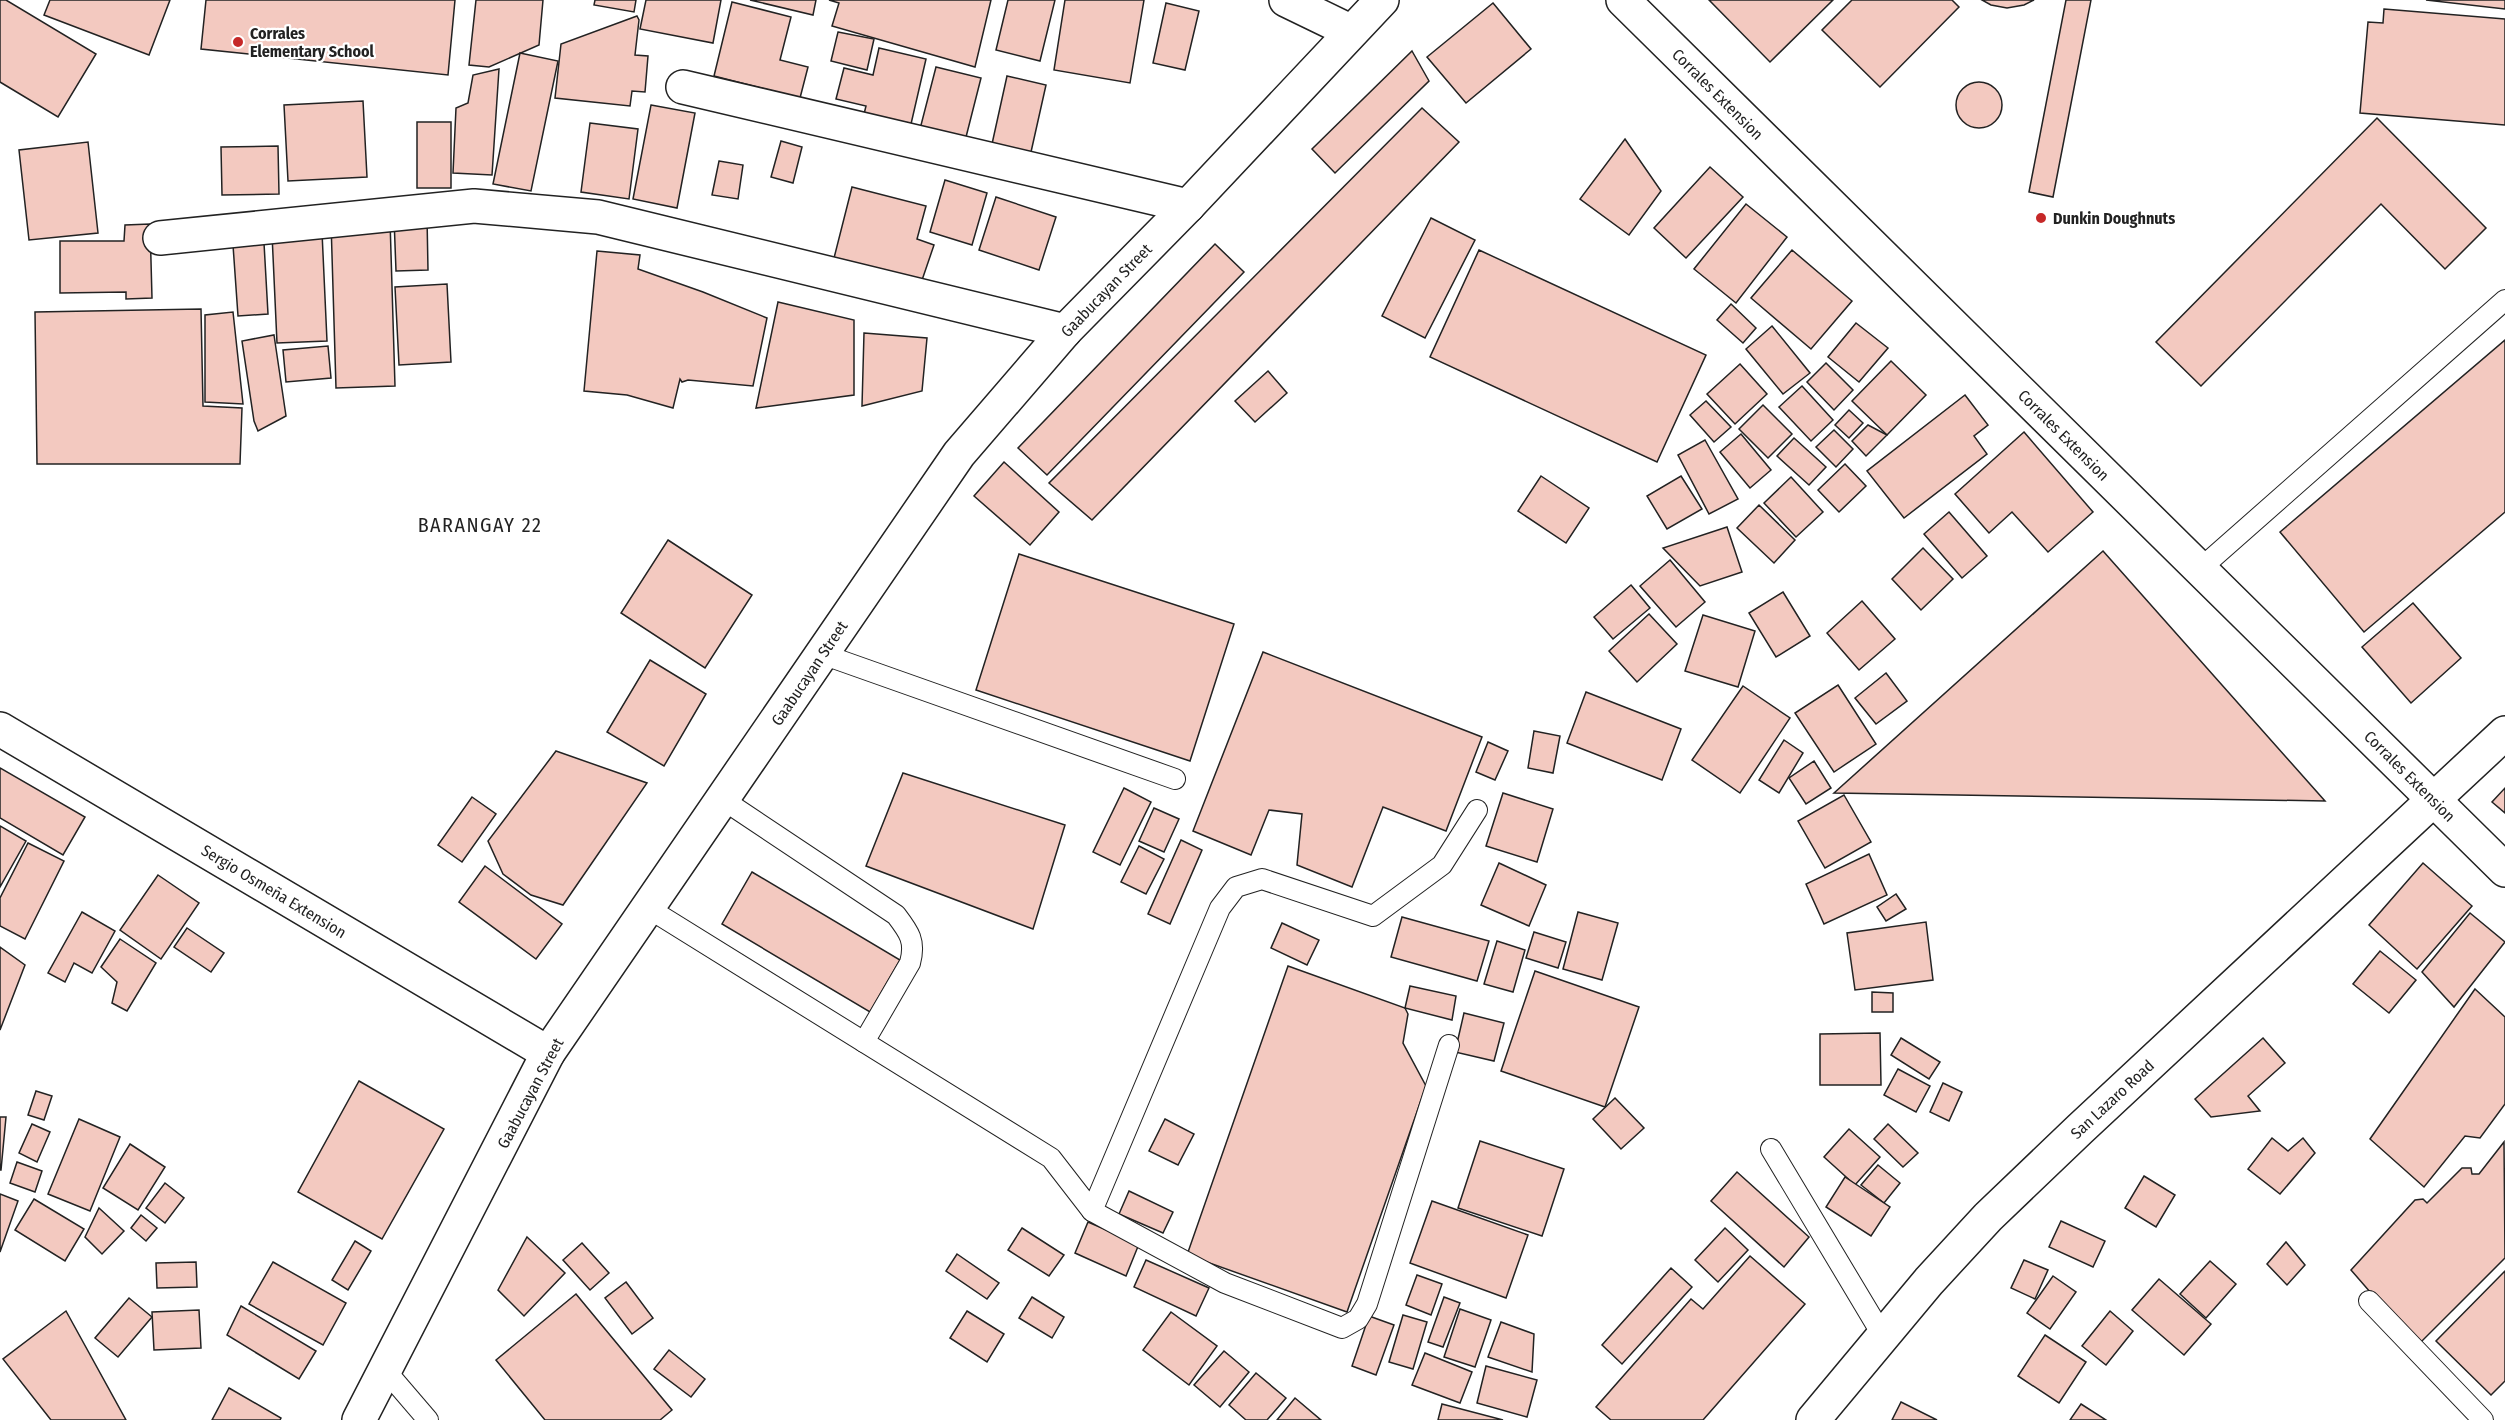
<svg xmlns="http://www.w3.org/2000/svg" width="2505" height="1420" viewBox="0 0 2505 1420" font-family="'Fira Sans Condensed',sans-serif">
  <rect width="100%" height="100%" fill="#fff"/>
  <g fill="#f3c9c0" stroke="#222" stroke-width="1.5">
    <polygon points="0,0 6,0 96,54 58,117 0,82"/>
    <polygon points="50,0 170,0 149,55 44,15"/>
    <polygon points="206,0 455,0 448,75 201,49"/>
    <polygon points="476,0 543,0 539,45 489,67 469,65"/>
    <polygon points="595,0 636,0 634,12 594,5"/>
    <polygon points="646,0 721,0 713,43 640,29"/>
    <polygon points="750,0 816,0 813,15"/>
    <polygon points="829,0 991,0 975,67 832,26 839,3"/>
    <polygon points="1008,0 1055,0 1040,61 996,50"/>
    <polygon points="1065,0 1144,0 1130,83 1054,70"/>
    <polygon points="1709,0 1833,0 1770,62"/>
    <polygon points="1852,0 1952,0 1959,7 1880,87 1822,30"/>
    <polygon points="1982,0 2034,0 2024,5 2007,8 1991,5"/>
    <polygon points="2066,0 2091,0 2053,197 2029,192"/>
    <polygon points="2426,0 2505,0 2505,9"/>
    <polygon points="732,2 791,17 780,60 808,67 800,98 714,76"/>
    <polygon points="1166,3 1199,11 1185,70 1153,63"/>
    <polygon points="1493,3 1531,49 1466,103 1427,57"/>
    <polygon points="2384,9 2505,19 2505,125 2360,113 2368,22 2383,23"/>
    <polygon points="637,16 639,20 635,55 648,56 645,92 632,91 630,106 555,98 561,44"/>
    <polygon points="838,32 874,39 867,70 831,61"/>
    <polygon points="879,48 926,59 911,124 864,114 866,106 836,99 844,68 873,75"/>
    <polygon points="1412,51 1429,81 1335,173 1312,149"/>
    <polygon points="520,53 558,61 531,191 493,184"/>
    <polygon points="936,67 981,78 965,141 920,129"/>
    <polygon points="499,69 492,175 453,173 456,108 468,103 473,75"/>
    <polygon points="1007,76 1046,85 1031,152 992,144"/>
    <circle cx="1979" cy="105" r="23"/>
    <polygon points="363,101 367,177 288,181 284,105"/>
    <polygon points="651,105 695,113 677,208 633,199"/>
    <polygon points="1422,108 1459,142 1092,520 1049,483"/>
    <polygon points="2377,118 2486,228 2445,269 2381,204 2201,386 2156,342"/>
    <rect x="417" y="122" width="34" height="66"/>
    <polygon points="590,123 638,129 629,199 581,192"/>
    <polygon points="1625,139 1661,191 1629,235 1580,199"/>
    <polygon points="781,141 802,147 793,183 771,177"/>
    <polygon points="88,142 98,233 29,240 19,150"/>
    <polygon points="278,146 279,194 222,195 221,147"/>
    <polygon points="719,161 743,165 738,199 712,195"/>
    <polygon points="1710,167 1743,197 1686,258 1654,228"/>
    <polygon points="945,180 987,193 972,245 930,232"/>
    <polygon points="852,187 926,206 917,239 934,245 920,286 833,262"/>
    <polygon points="996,197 1056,217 1039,270 979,250"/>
    <polygon points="1746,204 1787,237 1736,303 1694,269"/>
    <polygon points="427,217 428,270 396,271 394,218"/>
    <polygon points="1431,218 1475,240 1425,338 1382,316"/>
    <polygon points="390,220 395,386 336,388 331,222"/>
    <polygon points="150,224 152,298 126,299 126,292 60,293 60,241 124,241 125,225"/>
    <polygon points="322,232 327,341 277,343 272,234"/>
    <polygon points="264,243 268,314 238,316 233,245"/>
    <polygon points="1215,244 1244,272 1047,475 1018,448"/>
    <polygon points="1479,250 1706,355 1657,462 1430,357"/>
    <polygon points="1792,250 1852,301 1811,349 1751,298"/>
    <polygon points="597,251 640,255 638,269 703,292 767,318 753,386 688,380 682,382 680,379 673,408 627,395 584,391"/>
    <polygon points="447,284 451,362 399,365 395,287"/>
    <polygon points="778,302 854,320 854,395 756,408"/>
    <polygon points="1731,304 1756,328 1743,343 1717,320"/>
    <polygon points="201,309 203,406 242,408 240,464 37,464 35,312"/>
    <polygon points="233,312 243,404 205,402 205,315"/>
    <polygon points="1856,323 1888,348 1859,382 1828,357"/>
    <polygon points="1772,326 1810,373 1783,394 1746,349"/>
    <polygon points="864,333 927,338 922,391 862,406"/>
    <polygon points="274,335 286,416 258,431 254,421 242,341"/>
    <polygon points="2505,340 2505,512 2364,632 2280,532"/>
    <polygon points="328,346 331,378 286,382 283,350"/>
    <polygon points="1891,361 1926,395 1887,435 1852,401"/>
    <polygon points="1826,363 1853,390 1834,410 1807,382"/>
    <polygon points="1740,364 1767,394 1735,424 1707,394"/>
    <polygon points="1268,371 1287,393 1255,422 1235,401"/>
    <polygon points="1802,386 1833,420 1811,441 1779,407"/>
    <polygon points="1965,395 1988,425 1974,436 1987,454 1904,518 1867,471"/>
    <polygon points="1706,401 1731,427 1714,442 1690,415"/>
    <polygon points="1763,405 1792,434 1768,458 1739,429"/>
    <polygon points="1849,410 1863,423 1849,438 1835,425"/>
    <polygon points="1868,425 1887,435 1866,456 1852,441"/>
    <polygon points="1834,430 1853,449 1836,467 1816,447"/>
    <polygon points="2024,432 2093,512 2048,552 2012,512 1989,533 1955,494"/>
    <polygon points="1741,434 1771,470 1750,488 1720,452"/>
    <polygon points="1794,438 1826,467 1809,485 1777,456"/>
    <polygon points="1705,440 1738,499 1709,514 1678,455"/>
    <polygon points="1004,462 1059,512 1030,545 974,496"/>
    <polygon points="1845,464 1866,486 1839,512 1818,490"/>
    <polygon points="1541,476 1589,508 1566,543 1518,511"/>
    <polygon points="1681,476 1702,509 1667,529 1647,496"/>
    <polygon points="1791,477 1823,512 1796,537 1764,503"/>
    <polygon points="1759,505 1795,540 1774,563 1737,528"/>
    <polygon points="1949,512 1987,556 1962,578 1924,534"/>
    <polygon points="1727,527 1742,572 1700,586 1663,548"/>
    <polygon points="668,540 752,595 705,668 621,613"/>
    <polygon points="1923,548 1953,579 1921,610 1892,579"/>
    <polygon points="2103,551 2325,801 1834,793"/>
    <polygon points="1019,554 1234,624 1190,761 976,690"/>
    <polygon points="1670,560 1705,602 1676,627 1640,586"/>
    <polygon points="1631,585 1650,608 1613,639 1594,617"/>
    <polygon points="1783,592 1810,636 1776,657 1749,613"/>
    <polygon points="1862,601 1895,639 1859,670 1827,633"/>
    <polygon points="2413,603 2461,658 2411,703 2362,647"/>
    <polygon points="1649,614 1677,644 1637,682 1609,651"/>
    <polygon points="1703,615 1755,631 1738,687 1685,671"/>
    <polygon points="1263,652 1482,737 1446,831 1383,807 1352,887 1297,865 1302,814 1269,810 1251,855 1193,831"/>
    <polygon points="650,660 706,694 664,766 607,732"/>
    <polygon points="1886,673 1907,701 1876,724 1855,698"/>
    <polygon points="1838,685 1876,744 1834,772 1795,713"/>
    <polygon points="1743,686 1790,718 1740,793 1692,760"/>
    <polygon points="1586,692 1681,729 1662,780 1567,743"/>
    <polygon points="1534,731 1560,736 1553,773 1528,768"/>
    <polygon points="1784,740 1803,753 1779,793 1759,780"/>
    <polygon points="1488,742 1508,751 1495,780 1476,772"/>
    <polygon points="556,751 647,783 563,905 531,895 503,874 488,841"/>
    <polygon points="1814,761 1831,788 1806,804 1789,778"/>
    <polygon points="0,768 85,817 63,855 0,818"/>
    <polygon points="903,773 1065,825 1033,929 866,866"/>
    <polygon points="1124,788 1151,802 1120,865 1093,852"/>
    <polygon points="2505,788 2505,813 2492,802"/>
    <polygon points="1503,793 1553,809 1537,862 1486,846"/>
    <polygon points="1844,795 1871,842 1825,868 1798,821"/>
    <polygon points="472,797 496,814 462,862 438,845"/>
    <polygon points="1154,808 1179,819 1164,852 1139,841"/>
    <polygon points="0,826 26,841 0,887"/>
    <polygon points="1181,840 1202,850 1170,924 1148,914"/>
    <polygon points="28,843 64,861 25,939 0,926 0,898"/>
    <polygon points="1139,846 1164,859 1146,894 1121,882"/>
    <polygon points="1869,854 1887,895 1824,924 1806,884"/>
    <polygon points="1499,863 1546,885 1529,926 1481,905"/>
    <polygon points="2423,863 2472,906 2417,969 2369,925"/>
    <polygon points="485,866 562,924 536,959 459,902"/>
    <polygon points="752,872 900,960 870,1012 722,924"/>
    <polygon points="158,875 199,903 161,959 120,930"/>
    <polygon points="1896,894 1906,909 1886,921 1877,907"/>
    <polygon points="82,912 115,931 92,973 74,963 65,982 48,973"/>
    <polygon points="1578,912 1618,923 1602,980 1563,969"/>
    <polygon points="2470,913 2505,942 2454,1007 2422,972"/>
    <polygon points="1402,917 1489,941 1477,981 1391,957"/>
    <polygon points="1926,922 1933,980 1855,990 1847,933"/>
    <polygon points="1282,923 1319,940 1307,965 1271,948"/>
    <polygon points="187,928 224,953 211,972 174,947"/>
    <polygon points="1534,932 1566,942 1558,968 1526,958"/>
    <polygon points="120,939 156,963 127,1011 112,1003 117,982 101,967"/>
    <polygon points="1497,941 1525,950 1513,992 1484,984"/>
    <polygon points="0,947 25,965 0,1030"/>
    <polygon points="2380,951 2416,980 2389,1013 2353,984"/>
    <polygon points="1288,966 1405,1008 1408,1014 1403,1043 1426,1086 1347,1312 1187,1255"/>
    <polygon points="1535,971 1639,1007 1605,1107 1501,1071"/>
    <polygon points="1410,986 1456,996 1452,1020 1405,1008"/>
    <polygon points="2475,989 2505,1017 2505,1104 2480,1138 2465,1136 2424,1187 2370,1139"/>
    <polygon points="1872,992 1893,993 1893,1012 1872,1012"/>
    <polygon points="1464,1013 1504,1023 1494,1061 1455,1052"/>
    <polygon points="1880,1033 1881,1085 1820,1085 1820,1034"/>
    <polygon points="1901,1038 1940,1062 1929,1079 1891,1055"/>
    <polygon points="2263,1038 2285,1063 2248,1096 2260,1111 2211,1117 2195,1099"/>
    <polygon points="1898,1069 1930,1086 1916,1112 1884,1095"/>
    <polygon points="359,1081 444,1129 382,1239 298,1192"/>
    <polygon points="1943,1083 1962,1092 1949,1121 1930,1112"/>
    <polygon points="36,1091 52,1096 44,1120 28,1115"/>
    <polygon points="1615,1098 1644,1128 1621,1149 1593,1119"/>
    <polygon points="0,1117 6,1117 1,1170 0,1170"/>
    <polygon points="79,1119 120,1137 90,1211 48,1194"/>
    <polygon points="1165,1119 1194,1134 1178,1165 1149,1151"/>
    <polygon points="32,1124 50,1132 37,1162 19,1153"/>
    <polygon points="1888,1124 1918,1153 1903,1167 1874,1139"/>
    <polygon points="1849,1129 1880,1157 1855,1185 1824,1157"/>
    <polygon points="2272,1138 2288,1151 2303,1138 2315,1153 2280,1194 2248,1169"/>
    <polygon points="1480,1141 1564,1169 1542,1236 1458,1208"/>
    <polygon points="2504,1142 2505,1258 2417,1346 2351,1270 2415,1200 2423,1199 2427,1203 2462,1168 2471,1168 2472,1174 2479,1174"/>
    <polygon points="130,1144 165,1167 138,1210 103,1188"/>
    <polygon points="17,1162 42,1171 35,1192 10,1183"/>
    <polygon points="1878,1165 1900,1183 1884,1203 1861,1185"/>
    <polygon points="1737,1172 1809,1237 1784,1267 1711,1201"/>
    <polygon points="2144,1176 2175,1195 2156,1227 2125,1208"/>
    <polygon points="1845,1177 1890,1207 1871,1236 1826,1207"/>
    <polygon points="165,1183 184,1198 165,1223 146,1208"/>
    <polygon points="1129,1191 1173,1212 1163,1233 1119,1214"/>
    <polygon points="0,1194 18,1201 0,1252"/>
    <polygon points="34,1199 84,1229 65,1261 15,1230"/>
    <polygon points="1432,1201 1528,1235 1506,1298 1410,1263"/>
    <polygon points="99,1208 124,1231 102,1254 85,1237"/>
    <polygon points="141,1215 157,1228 146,1241 131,1228"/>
    <polygon points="2061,1221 2105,1241 2093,1267 2049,1247"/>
    <polygon points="1088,1222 1139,1244 1126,1276 1075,1253"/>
    <polygon points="1022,1228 1064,1255 1049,1276 1008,1250"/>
    <polygon points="1725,1228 1748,1250 1718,1282 1695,1260"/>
    <polygon points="527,1237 565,1273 524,1316 498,1290"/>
    <polygon points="355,1241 371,1251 348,1290 332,1280"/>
    <polygon points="2286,1242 2305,1265 2287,1285 2267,1264"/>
    <polygon points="582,1243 609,1273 590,1290 563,1260"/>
    <polygon points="957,1254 999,1283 987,1299 946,1271"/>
    <polygon points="1750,1256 1805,1304 1703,1420 1611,1420 1596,1407 1691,1299 1703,1309"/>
    <polygon points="1146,1260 1209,1288 1196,1316 1134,1287"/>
    <polygon points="2024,1260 2048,1270 2035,1299 2011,1288"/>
    <polygon points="2210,1261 2236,1284 2206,1318 2180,1294"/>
    <polygon points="196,1262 197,1287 157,1288 156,1263"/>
    <polygon points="273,1262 346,1303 323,1345 249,1304"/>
    <polygon points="1671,1268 1692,1287 1622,1364 1602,1345"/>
    <polygon points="2505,1271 2505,1381 2491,1395 2436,1341"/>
    <polygon points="1417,1275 1442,1284 1431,1315 1406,1305"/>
    <polygon points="2053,1276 2076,1292 2050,1329 2027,1313"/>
    <polygon points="2159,1279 2211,1324 2184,1355 2132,1310"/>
    <polygon points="626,1282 653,1318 632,1334 605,1298"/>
    <polygon points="576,1294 672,1410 660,1420 545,1420 496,1360"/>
    <polygon points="1032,1297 1064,1317 1052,1338 1019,1318"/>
    <polygon points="1444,1297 1460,1303 1443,1347 1428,1342"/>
    <polygon points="129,1298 152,1317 118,1357 95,1338"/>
    <polygon points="241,1306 316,1351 299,1379 227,1335"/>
    <polygon points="1460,1309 1491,1320 1475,1367 1444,1357"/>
    <polygon points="199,1310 201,1348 154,1350 152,1312"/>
    <polygon points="66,1311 126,1420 51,1420 3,1359"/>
    <polygon points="967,1311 1004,1334 987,1362 950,1338"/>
    <polygon points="2110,1311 2133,1331 2106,1365 2082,1346"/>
    <polygon points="1171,1312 1217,1346 1189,1385 1143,1350"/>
    <polygon points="1403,1315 1427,1322 1413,1369 1389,1362"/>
    <polygon points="1369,1316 1394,1325 1376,1375 1352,1366"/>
    <polygon points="1501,1322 1534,1334 1532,1372 1488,1357"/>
    <polygon points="2045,1335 2086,1362 2059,1403 2018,1376"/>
    <polygon points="669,1350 705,1379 691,1397 654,1369"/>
    <polygon points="1224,1351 1249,1372 1220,1407 1194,1385"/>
    <polygon points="1425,1353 1472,1372 1460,1403 1412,1385"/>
    <polygon points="1486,1366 1537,1380 1527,1417 1477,1403"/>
    <polygon points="1256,1373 1286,1398 1267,1420 1246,1420 1229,1405"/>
    <polygon points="229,1388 281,1418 280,1420 212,1420"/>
    <polygon points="1295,1398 1321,1420 1277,1420"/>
    <polygon points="1901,1402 1937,1420 1892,1420"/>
    <polygon points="1442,1404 1503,1420 1438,1420"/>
    <polygon points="2081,1404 2106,1420 2070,1420"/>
  </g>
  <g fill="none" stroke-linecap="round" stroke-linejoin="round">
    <g stroke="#222" stroke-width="22">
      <g id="lane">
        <polyline points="2200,569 2505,300"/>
        <polyline points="822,654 1175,779"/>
        <path d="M722,799L896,915C909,932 916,941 910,963L864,1042"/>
        <polyline points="648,908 1051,1158 1092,1211 1220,908 1236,887 1262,879 1373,916 1442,865 1477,810"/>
        <polyline points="1771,1149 1883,1336"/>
        <polyline points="1092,1211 1225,1283 1342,1328 1358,1319 1367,1304 1449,1045"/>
        <polyline points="2369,1301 2483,1420"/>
        <polyline points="386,1371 428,1420"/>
      </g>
    </g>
    <g stroke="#222" stroke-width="36">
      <g id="street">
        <polyline points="1286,0 1350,31"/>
        <polyline points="683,87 1188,206"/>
        <polyline points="160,238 474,206 598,217 1065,331"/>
      </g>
    </g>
    <g stroke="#222" stroke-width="36">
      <g id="secondary">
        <polyline points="1623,0 2432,798"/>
        <polyline points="0,729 548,1053"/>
        <polyline points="359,1420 548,1053 959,454 1065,331 1188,206 1382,0"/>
      </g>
    </g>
    <g stroke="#222" stroke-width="36">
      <g id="primary">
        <polyline points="2432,798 2505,870"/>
        <polyline points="1813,1420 1929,1281 1988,1217 2080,1129 2505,733"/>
      </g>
    </g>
    <use href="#lane" stroke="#fff" stroke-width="20"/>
    <use href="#street" stroke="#fff" stroke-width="33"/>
    <use href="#secondary" stroke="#fff" stroke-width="33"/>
    <use href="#primary" stroke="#fff" stroke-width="33"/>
  </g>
  <g fill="#c62828" stroke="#fff" stroke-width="2">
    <circle cx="238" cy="42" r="6"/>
    <circle cx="2041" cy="218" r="6"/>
  </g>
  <g text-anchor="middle" stroke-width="4.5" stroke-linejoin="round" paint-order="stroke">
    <g font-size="16" font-weight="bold" fill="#222" stroke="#fff" text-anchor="start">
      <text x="250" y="39">Corrales<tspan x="250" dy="18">Elementary School</tspan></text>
      <text x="2053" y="224">Dunkin Doughnuts</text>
    </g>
    <g font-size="16" fill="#222" stroke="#fff">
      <text transform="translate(1718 94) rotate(45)" y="6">Corrales Extension</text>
      <text transform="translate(1106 290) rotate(-46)" y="6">Gaabucayan Street</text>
      <text transform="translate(2064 435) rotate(45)" y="6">Corrales Extension</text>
      <text transform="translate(809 673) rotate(-56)" y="6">Gaabucayan Street</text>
      <text transform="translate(2410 776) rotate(45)" y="6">Corrales Extension</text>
      <text transform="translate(274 891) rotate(31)" y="6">Sergio Osmeña Extension</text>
      <text transform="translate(530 1093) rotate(-62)" y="6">Gaabucayan Street</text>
      <text transform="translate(2112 1099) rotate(-43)" y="6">San Lazaro Road</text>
    </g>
    <g font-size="20" letter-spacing="1.5" fill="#222" stroke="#fff">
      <text x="480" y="532">BARANGAY 22</text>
    </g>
  </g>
</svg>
